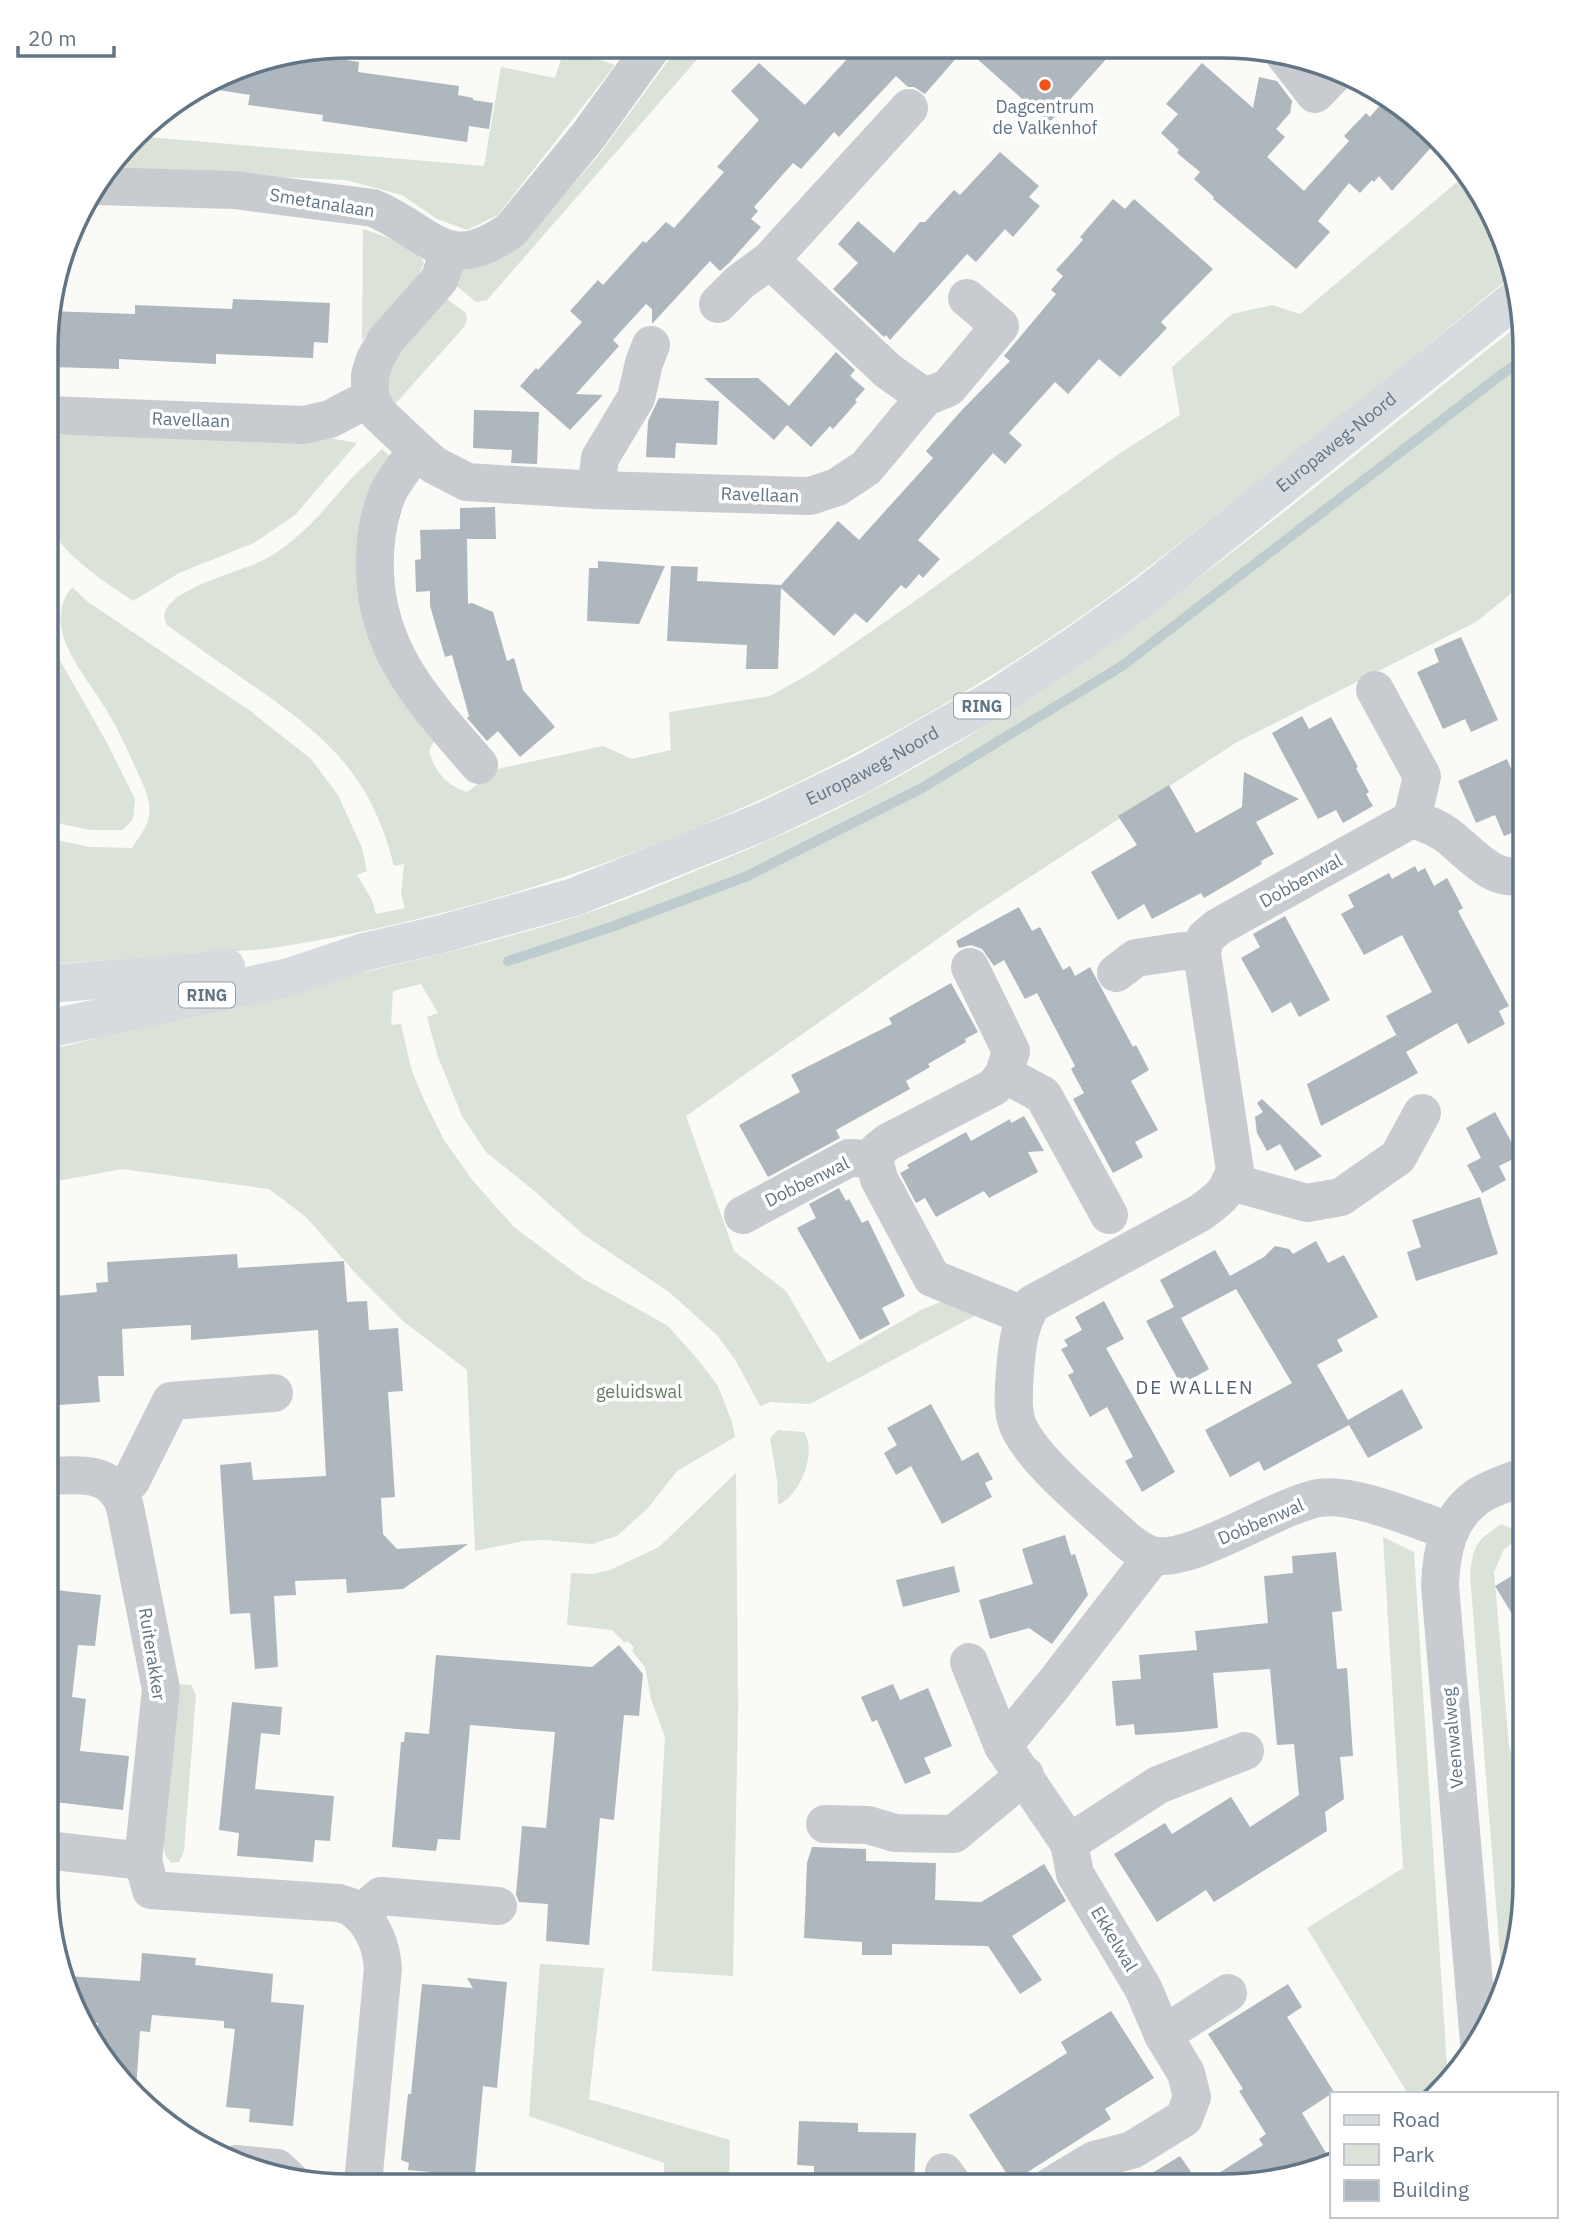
<svg xmlns="http://www.w3.org/2000/svg" width="1571" height="2232" viewBox="0 0 1571 2232" font-family="'IBM Plex Sans',sans-serif">
  <rect width="100%" height="100%" fill="#fafaf7"/>
  <g fill="#dbe2d8">
    <polygon points="679,46 708,47 487,300 476,302 453,283 467,265 503,258 533,232 601,152"/>
    <polygon points="565,47 615,65 498,215 467,230 437,219 402,195 346,180 110,169 136,136 484,166 501,67 555,78"/>
    <path d="M1463,177L1494,215L1509,278C1430,343 1350,408 1270,472C1205,523 1140,576 1072,623C834,786 565,901 279,947C255,951 229,951 205,953C152,957 100,961 47,964V838L90,847L132,848C138,838 148,827 149,815C152,800 142,782 136,769C127,749 118,729 107,711C86,674 39,629 72,587L88,602L249,710L311,759L338,795L362,848L367,871L357,875L372,900L376,914L405,908L401,894L404,864L394,866C370,769 320,732 242,678C217,661 192,643 167,625C148,595 235,573 255,564C294,547 321,514 347,483C358,471 371,460 382,449L395,461L369,513L435,739L429,751C434,771 447,786 467,792L498,769L603,746L632,759L671,750L669,712L770,696L811,673L908,606L1120,453L1180,415L1172,367L1232,314L1272,305L1300,314Z"/>
    <polygon points="363,229 415,247 424,263 410,294 362,340"/>
    <polygon points="443,296 466,313 467,320 464,327 389,411 389,362"/>
    <path d="M1520,324L1525,348V582L1476,622L1237,742L973,914L686,1116L734,1251L786,1291L828,1363L921,1310L945,1300L982,1312L810,1404L771,1402L760,1406L736,1361L717,1335L669,1292L584,1235L532,1189L486,1152L462,1116L438,1057L427,1017L438,1013L421,984L393,991L391,1025L401,1024L411,1068L423,1098L444,1140L473,1181L514,1227L582,1278L668,1326L700,1362L718,1386L732,1422L735,1437L677,1471L648,1508L617,1536L592,1544L544,1540L523,1541L475,1551L467,1370L403,1321L358,1276L306,1217L269,1189L122,1169L47,1183V1050C110,1036 171,1016 234,1002C342,977 452,954 559,922C607,908 654,888 700,869C757,846 814,822 868,793C1107,668 1309,489 1520,324Z"/>
    <path d="M296,432L357,443L295,515L254,543L179,573L133,601C102,580 67,558 48,525V435Z"/>
    <polygon points="48,631 53,648 107,743 135,799 133,819 123,830 91,830 47,821"/>
    <path d="M778,1430L804,1432C818,1451 800,1496 778,1505L777,1480L770,1438Z"/>
    <polygon points="736,1473 738,1707 733,1976 652,1971 665,1737 651,1699 645,1667 632,1651 634,1647 627,1641 625,1643 612,1630 567,1625 571,1573 593,1574 610,1570 659,1547"/>
    <path d="M1501,1524L1525,1534L1504,1549L1494,1572L1509,1746L1525,1793V1903L1509,1981L1503,1993L1470,1574C1474,1543 1476,1542 1501,1524Z"/>
    <polygon points="1383,1537 1414,1552 1448,2082 1437,2094 1408,2094 1307,1928 1403,1868"/>
    <polygon points="176,1684 191,1685 196,1695 184,1851 179,1862 171,1863 165,1855 163,1840"/>
    <polygon points="540,1964 604,1968 589,2099 730,2140 729,2185 664,2185 664,2163 529,2116"/>
  </g>
  <g fill="none" stroke-linecap="round" stroke-linejoin="round">
    <polyline stroke="#becbcf" stroke-width="10" points="508,961 614,926 745,877 922,788 1122,666 1502,374 1525,359"/>
  </g>
  <g fill="#adb7bd">
    <polygon points="858,47 1116,48 1049,123 965,48 925,94 914,87 908,87 896,76 839,137 834,132 801,169 793,163 754,207 758,211 751,219 761,227 729,263 720,271 710,261 652,324 652,309 646,304 613,340 619,346 576,394 603,395 570,430 520,386 536,368 538,370 582,322 570,311 598,280 603,285 643,241 646,243 666,222 674,228 724,172 717,167 759,120 731,91 759,63 805,105"/>
    <polygon points="304,53 359,62 358,72 459,86 458,95 473,98 473,100 493,103 489,129 469,126 467,142 322,121 323,115 248,105 250,95 205,88 251,62"/>
    <polygon points="1202,63 1253,108 1259,77 1277,81 1292,101 1290,113 1276,129 1285,137 1267,157 1304,191 1349,141 1344,136 1366,113 1370,117 1387,97 1409,111 1435,143 1392,191 1379,176 1374,182 1372,180 1360,193 1349,183 1318,221 1330,232 1296,269 1213,199 1214,197 1194,179 1200,172 1177,153 1179,150 1161,133 1178,114 1166,104"/>
    <polygon points="1000,152 1039,186 1029,197 1040,206 1013,237 1005,229 976,262 967,254 890,340 886,335 884,337 833,289 858,263 838,244 858,221 894,253 920,222 925,222 954,190 960,195"/>
    <polygon points="1113,199 1125,209 1134,199 1213,269 1161,322 1167,328 1120,377 1099,359 1068,394 1055,382 1009,433 1022,445 1005,464 993,453 918,540 940,559 923,578 919,574 906,589 901,585 867,623 855,613 834,636 781,588 778,669 746,669 747,645 667,641 671,566 698,567 697,581 781,585 838,521 859,540 933,458 926,451 961,411 1010,361 1004,356 1056,294 1051,290 1063,276 1056,270 1083,240 1080,237"/>
    <polygon points="233,299 330,303 328,343 314,342 313,358 216,354 216,364 119,359 119,369 51,367 51,351 48,351 48,311 135,314 135,305 232,309"/>
    <polygon points="836,352 855,370 850,376 865,389 855,400 857,402 833,429 830,426 811,447 787,425 774,440 704,378 758,378 789,406"/>
    <polygon points="659,398 719,401 717,445 676,443 675,458 646,457 648,421"/>
    <polygon points="474,410 539,412 537,464 511,463 512,450 473,448"/>
    <polygon points="495,507 496,539 467,539 468,604 472,603 493,612 507,661 514,658 523,690 555,727 520,757 498,731 487,741 467,718 469,716 452,655 445,657 430,606 430,591 416,592 415,560 421,559 420,530 460,529 460,508"/>
    <polygon points="598,561 665,566 639,624 587,621 589,568 598,568"/>
    <polygon points="1461,637 1498,720 1471,732 1465,719 1443,729 1417,672 1439,662 1434,649"/>
    <polygon points="1302,716 1309,729 1331,717 1358,767 1356,768 1369,792 1366,794 1373,806 1343,823 1336,810 1318,819 1272,733"/>
    <polygon points="1507,759 1517,782 1525,778 1525,828 1504,836 1495,815 1476,823 1458,781"/>
    <polygon points="1244,772 1299,799 1256,822 1274,854 1261,861 1262,864 1204,898 1201,893 1152,919 1144,904 1118,920 1091,872 1137,845 1118,816 1169,785 1196,833 1242,807"/>
    <polygon points="1415,866 1418,872 1425,868 1434,886 1447,878 1463,908 1458,911 1509,1006 1499,1011 1505,1024 1468,1044 1457,1023 1406,1052 1418,1073 1321,1126 1307,1084 1396,1035 1399,1040 1386,1016 1432,992 1402,935 1364,955 1341,914 1354,907 1348,895 1389,873 1392,879"/>
    <polygon points="1019,907 1032,931 1040,927 1063,970 1070,966 1075,976 1090,967 1133,1047 1136,1045 1149,1070 1131,1081 1158,1130 1135,1142 1143,1157 1113,1173 1073,1099 1084,1093 1071,1069 1075,1066 1037,993 1025,999 1004,960 994,966 982,949 971,945 959,948 956,941"/>
    <polygon points="1285,916 1330,1000 1299,1017 1291,1002 1272,1013 1241,958 1260,947 1253,934"/>
    <polygon points="951,983 978,1032 965,1039 966,1042 928,1064 930,1067 906,1081 910,1089 836,1130 840,1138 768,1177 739,1125 800,1092 791,1075 892,1024 889,1018"/>
    <polygon points="1262,1099 1322,1156 1295,1171 1280,1144 1267,1151 1257,1133 1255,1117 1263,1112 1257,1103"/>
    <polygon points="1495,1112 1519,1156 1499,1166 1506,1180 1482,1193 1467,1165 1481,1158 1466,1128"/>
    <polygon points="1024,1116 1044,1151 1028,1152 1038,1172 989,1198 984,1191 936,1217 925,1198 916,1203 900,1173 909,1168 907,1165 966,1132 971,1141 1010,1119 1011,1123"/>
    <polygon points="839,1188 846,1201 849,1199 862,1223 868,1220 905,1296 882,1308 890,1324 860,1340 797,1228 816,1218 809,1204"/>
    <polygon points="1480,1197 1498,1254 1416,1281 1407,1252 1421,1247 1412,1220"/>
    <polygon points="1316,1241 1328,1263 1344,1255 1378,1317 1337,1340 1343,1351 1317,1365 1348,1420 1402,1389 1423,1428 1368,1458 1349,1425 1264,1471 1259,1461 1230,1477 1205,1430 1292,1383 1236,1289 1181,1318 1209,1369 1181,1385 1146,1321 1174,1307 1160,1280 1215,1250 1230,1276 1264,1257 1275,1246 1289,1249 1293,1254"/>
    <polygon points="237,1254 238,1268 344,1261 347,1302 367,1301 369,1330 398,1328 403,1391 388,1392 395,1497 381,1498 383,1534 397,1549 468,1544 403,1589 347,1593 346,1579 295,1581 296,1595 274,1596 278,1667 255,1669 250,1613 230,1614 220,1465 251,1462 253,1480 326,1476 318,1330 191,1340 191,1325 122,1329 124,1376 98,1376 100,1402 46,1406 46,1297 97,1292 96,1283 108,1282 107,1262"/>
    <polygon points="1104,1301 1124,1339 1106,1348 1175,1472 1142,1492 1125,1461 1133,1457 1107,1407 1090,1417 1068,1375 1074,1372 1061,1349 1068,1346 1064,1340 1082,1330 1075,1317"/>
    <polygon points="931,1404 962,1461 978,1452 993,1479 985,1483 992,1497 942,1524 911,1466 896,1475 884,1453 897,1445 887,1428"/>
    <polygon points="1065,1535 1071,1555 1075,1554 1088,1595 1052,1644 1029,1628 990,1639 979,1600 1033,1584 1022,1549"/>
    <polygon points="1336,1552 1342,1611 1332,1612 1337,1669 1347,1668 1353,1756 1340,1757 1344,1799 1325,1812 1327,1831 1214,1902 1206,1890 1157,1922 1114,1854 1165,1823 1172,1834 1231,1797 1250,1827 1299,1795 1294,1744 1277,1745 1270,1669 1213,1673 1218,1728 1181,1732 1135,1735 1134,1724 1116,1726 1112,1681 1141,1679 1139,1655 1197,1650 1195,1631 1268,1623 1264,1576 1293,1573 1292,1556"/>
    <polygon points="954,1566 960,1592 903,1607 896,1580"/>
    <polygon points="1525,1568 1525,1635 1495,1586"/>
    <polygon points="46,1589 101,1595 95,1646 78,1645 72,1697 86,1699 80,1751 129,1756 123,1810 46,1801"/>
    <polygon points="619,1645 643,1674 639,1716 624,1715 614,1820 600,1818 589,1945 546,1941 548,1904 519,1902 516,1895 522,1826 546,1828 555,1732 470,1725 460,1840 438,1839 436,1851 392,1847 401,1742 404,1742 405,1732 429,1734 436,1655 592,1667"/>
    <polygon points="893,1684 900,1700 928,1688 952,1746 924,1758 931,1773 905,1784 877,1720 872,1722 861,1697"/>
    <polygon points="232,1702 282,1707 280,1735 261,1733 255,1789 334,1796 330,1841 315,1840 313,1862 237,1856 239,1833 219,1830"/>
    <polygon points="812,1847 866,1849 866,1861 936,1863 935,1900 981,1902 1044,1864 1066,1901 1012,1936 1042,1980 1020,1994 988,1946 892,1944 892,1955 862,1955 862,1942 804,1938 807,1863"/>
    <polygon points="142,1953 196,1958 195,1965 273,1974 271,2002 304,2005 293,2126 249,2122 250,2109 226,2107 235,2029 224,2028 224,2021 152,2015 150,2032 140,2031 136,2089 97,2042 98,2023 81,2022 77,2017 67,1976 140,1981"/>
    <polygon points="467,1978 507,1982 497,2088 483,2086 474,2184 429,2184 431,2172 408,2170 409,2163 401,2160 408,2094 411,2094 422,1984 473,1988"/>
    <polygon points="1288,1984 1302,2007 1287,2017 1334,2092 1302,2113 1331,2161 1223,2186 1131,2186 1180,2156 1200,2185 1263,2145 1259,2139 1266,2134 1239,2091 1243,2089 1208,2034"/>
    <polygon points="1111,2011 1154,2078 1105,2109 1111,2119 1012,2182 969,2115 1067,2053 1061,2042"/>
    <polygon points="799,2121 858,2123 858,2132 916,2133 914,2183 839,2181 839,2185 814,2185 814,2166 797,2165"/>
  </g>
  <g fill="none" stroke-linecap="round" stroke-linejoin="round">
    <g stroke="#c8ccd0" stroke-width="38">
      <polyline points="1284,54 1315,94 1339,69"/>
      <polyline points="909,108 770,260 888,371 925,397"/>
      <path d="M95,186L234,190L373,208C431,232 446,277 511,230L588,136L653,46"/>
      <polyline points="718,304 740,282 770,260"/>
      <polyline points="370,398 370,375 375,359 386,340 439,280 450,250"/>
      <polyline points="48,415 304,425 330,419 370,398 378,413 417,450"/>
      <polyline points="596,490 600,458 636,398 644,363 651,345"/>
      <polyline points="1375,690 1422,776 1412,819"/>
      <path d="M479,765C428,705 378,656 375,573C374,546 377,520 387,495C394,479 407,464 417,450L434,465L467,482L596,490L810,496L837,487L866,468L925,397L948,388L1000,326L967,298"/>
      <polyline points="970,967 1011,1051 1004,1074 1043,1095 1109,1215"/>
      <polyline points="1116,973 1136,958 1182,951 1202,953"/>
      <polyline points="874,1159 879,1179 932,1278 1025,1316"/>
      <polyline points="1231,1182 1307,1203 1341,1197 1398,1157 1422,1113"/>
      <polyline points="743,1215 849,1158 874,1159 878,1150 888,1142 994,1087 1004,1074"/>
      <path d="M46,1477C77,1474 114,1470 125,1507L161,1689L143,1861L151,1890L339,1903L351,1907L360,1914L381,1896L498,1906"/>
      <polyline points="117,1492 131,1481 171,1401 274,1393"/>
      <path d="M1449,1531C1416,1520 1353,1492 1319,1498C1277,1505 1190,1565 1152,1555C1142,1553 1133,1545 1125,1539C1096,1511 1026,1456 1016,1420C1012,1404 1014,1388 1015,1371C1017,1346 1019,1326 1032,1304L1200,1213C1219,1199 1227,1194 1235,1170L1202,953L1205,938L1218,927L1412,819C1425,823 1436,827 1447,835C1472,854 1490,882 1525,876"/>
      <polyline points="969,1662 1003,1746 1069,1843 1075,1874 1143,1988 1163,2035 1186,2073 1192,2097 1184,2118 1132,2150 1094,2160 1051,2186"/>
      <polyline points="1003,1746 1054,1684 1153,1556"/>
      <polyline points="825,1824 868,1825 895,1833 954,1834 1025,1775"/>
      <polyline points="1069,1843 1158,1785 1245,1751"/>
      <polyline points="46,1850 143,1861"/>
      <path d="M360,1914C375,1930 381,1946 383,1968L363,2184"/>
      <polyline points="1163,2035 1228,1993"/>
      <path d="M1479,2042L1440,1586C1441,1551 1448,1516 1480,1495C1493,1487 1510,1482 1525,1476"/>
      <polyline points="236,2164 277,2168 289,2179"/>
      <polyline points="944,2172 954,2186"/>
    </g>
    <g stroke="#d6dbdf" stroke-width="38">
      <polyline points="47,984 202,972 226,967"/>
      <path id="s1" d="M47,1029L289,977L364,952L438,935L574,897L762,822L862,774L999,696L1079,643L1145,596L1514,300"/>
    </g>
  </g>
  <circle fill="#f4521d" stroke="#fff" stroke-width="2.5" cx="1045" cy="85" r="7"/>
  <g text-anchor="middle" stroke-width="7" stroke-linejoin="round" paint-order="stroke">
    <g fill="#fff" stroke="#919eaa" stroke-width="2">
      <rect x="954" y="693.5" width="56" height="25" rx="5"/>
      <rect x="179" y="982.5" width="56" height="25" rx="5"/>
    </g>
    <g font-size="16" font-weight="bold" fill="#627585">
      <text x="982" y="712">RING</text>
      <text x="207" y="1001">RING</text>
    </g>
    <g font-size="18" fill="#627585" stroke="#fff">
      <text x="1045" y="113">Dagcentrum<tspan x="1045" dy="21">de Valkenhof</tspan></text>
    </g>
    <g font-size="18" fill="#627585" stroke="#fff">
      <text transform="translate(322 203) rotate(9)" y="6">Smetanalaan</text>
      <text transform="translate(191 420) rotate(2)" y="6">Ravellaan</text>
      <text dy="6" stroke="none"><textPath href="#s1" startOffset="1437">Europaweg-Noord</textPath></text>
      <text transform="translate(760 495) rotate(2)" y="6">Ravellaan</text>
      <text dy="6" stroke="none"><textPath href="#s1" startOffset="870">Europaweg-Noord</textPath></text>
      <text transform="translate(1301 881) rotate(-29)" y="6">Dobbenwal</text>
      <text transform="translate(807 1182) rotate(-26)" y="6">Dobbenwal</text>
      <text transform="translate(1261 1522) rotate(-23)" y="6">Dobbenwal</text>
      <text transform="translate(152 1654) rotate(81)" y="6">Ruiterakker</text>
      <text transform="translate(1453 1738) rotate(-95)" y="6">Veenwalweg</text>
      <text transform="translate(1114 1939) rotate(59)" y="6">Ekkelwal</text>
    </g>
    <g font-size="18" fill="#667c62" stroke="#fff">
      <text x="639" y="1398">geluidswal</text>
    </g>
    <g font-size="19" letter-spacing="2" fill="#556370" stroke="#fff">
      <text x="1195" y="1394">DE WALLEN</text>
    </g>
  </g>
  <path d="M0 0H1571V2232H0ZM349 58H1222A291 291 0 0 1 1513 349V1883A291 291 0 0 1 1222 2174H349A291 291 0 0 1 58 1883V349A291 291 0 0 1 349 58Z" fill="#fff" fill-rule="evenodd"/>
  <path fill="none" stroke="#627585" stroke-width="3.5" d="M349 58H1222A291 291 0 0 1 1513 349V1883A291 291 0 0 1 1222 2174H349A291 291 0 0 1 58 1883V349A291 291 0 0 1 349 58Z"/>
  <rect x="1330" y="2092" width="228" height="126" fill="#ffffff" stroke="#c0c8ce" stroke-width="2"/>
  <rect x="1344" y="2115" width="35" height="10" fill="#d6dbdf" stroke="#c0c8ce" stroke-width="2"/>
  <text x="1392" y="2127" font-size="21" fill="#627585">Road</text>
  <rect x="1344" y="2144" width="35" height="21" fill="#dbe2d8" stroke="#c0c8ce" stroke-width="2"/>
  <text x="1392" y="2162" font-size="21" fill="#627585">Park</text>
  <rect x="1344" y="2180" width="35" height="21" fill="#adb7bd" stroke="#c0c8ce" stroke-width="2"/>
  <text x="1392" y="2197" font-size="21" fill="#627585">Building</text>
  <path d="M18 46v10h96v-10" fill="none" stroke="#627585" stroke-width="3.5"/>
  <text x="28" y="46" font-size="21" fill="#627585" stroke="#ffffff" stroke-width="5" paint-order="stroke">20 m</text>
</svg>
